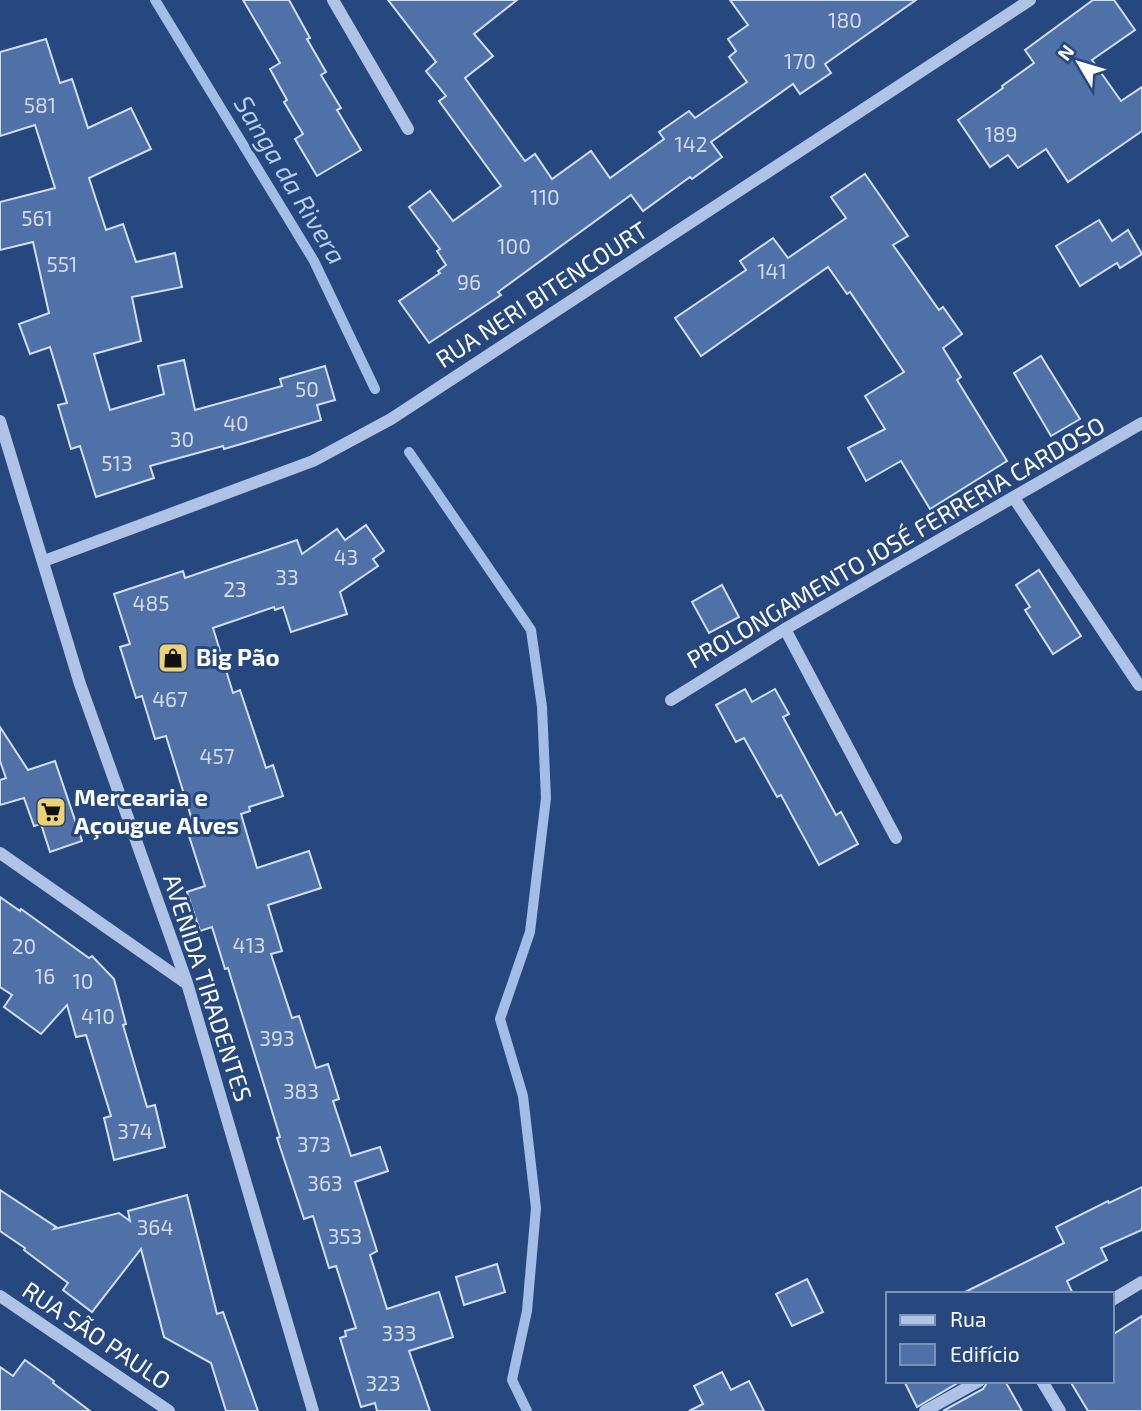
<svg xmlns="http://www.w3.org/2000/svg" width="1142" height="1411" viewBox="0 0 1142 1411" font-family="'Exo 2',sans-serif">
  <rect width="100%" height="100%" fill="#27487f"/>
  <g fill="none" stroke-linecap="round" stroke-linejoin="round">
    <g stroke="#a2bde6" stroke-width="10">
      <polyline points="155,0 314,261 375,389"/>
      <polyline points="409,452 531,630 542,707 546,798 530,932 500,1019 523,1096 536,1208 527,1311 512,1380 527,1411"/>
    </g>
  </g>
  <g fill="#5071a7" stroke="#d0def4" stroke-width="2">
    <polygon points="243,0 289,0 310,38 307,39 326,72 321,75 341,108 337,110 361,150 317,176 295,139 303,134 284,102 287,100 270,69 280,63"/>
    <polygon points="388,0 517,0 474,34 493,56 465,78 525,161 535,154 552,179 591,151 610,178 664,139 659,132 689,111 695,118 747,82 729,57 736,51 728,39 748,25 730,0 916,0 825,64 831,73 800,94 793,84 711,142 722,157 692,179 690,177 643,211 631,195 498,292 501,295 429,343 399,301 440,273 438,271 446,265 437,251 440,249 409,207 430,191 453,221 501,186 439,101 446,96 426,71 436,62"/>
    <polygon points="1093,0 1114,0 1135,30 1092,60 1121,101 1142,87 1142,131 1068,182 1046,149 1018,168 1008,155 990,167 958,120 1003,88 1002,86 1034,63 1025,50"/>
    <polygon points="46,39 60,83 72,79 88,128 131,108 151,149 89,178 106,230 123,224 136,262 175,253 182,287 132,297 141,341 94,354 110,410 164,394 158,366 184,360 195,410 282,386 280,379 325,366 335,400 317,405 321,420 258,439 224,449 223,446 150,466 154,478 96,497 80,446 71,449 58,405 67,403 50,347 30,354 19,324 49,313 33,242 0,250 0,202 55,188 35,125 0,136 0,52"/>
    <polygon points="865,174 908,236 893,245 939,310 943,307 962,334 943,348 961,377 957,380 1007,461 930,509 901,461 866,481 848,448 885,429 865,396 904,372 850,292 847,294 828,267 701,356 675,318 746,270 740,261 773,238 788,258 846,218 831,197"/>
    <polygon points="1099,220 1112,241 1128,230 1142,254 1120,268 1117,263 1080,286 1056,246"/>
    <polygon points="1041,356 1080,419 1051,436 1014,373"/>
    <polygon points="366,525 384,551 373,559 378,566 340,592 347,614 291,632 283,607 275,610 274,607 213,628 233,693 240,690 266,768 273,765 283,796 249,807 250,811 241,814 257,868 309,851 321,888 268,905 282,951 271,954 292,1018 299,1016 316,1068 328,1064 339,1099 333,1101 351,1156 380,1147 388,1171 355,1182 377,1251 370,1255 387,1309 439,1292 453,1337 409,1351 430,1411 377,1411 375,1403 361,1407 340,1338 346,1336 345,1331 356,1328 336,1266 329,1268 313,1216 304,1219 277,1138 280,1137 228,968 225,969 212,927 200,931 187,892 205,886 189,836 196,833 166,736 155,739 142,696 136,698 120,647 130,644 114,594 183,571 185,578 297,540 302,554 337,529 345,540"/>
    <polygon points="1039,570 1081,636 1053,654 1025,610 1030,607 1016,585"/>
    <polygon points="722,585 739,617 709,633 692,602"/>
    <polygon points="745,689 752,702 775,689 789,714 783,717 836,815 841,812 858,844 819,865 781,795 777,797 744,738 736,742 716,705"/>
    <polygon points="0,727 28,770 55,761 82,841 50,852 41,824 34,826 24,798 0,805 0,780 6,778 0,761"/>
    <polygon points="0,897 20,911 21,909 89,958 92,956 114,979 126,1024 123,1025 147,1107 155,1105 165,1147 114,1160 104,1118 111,1116 86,1035 76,1037 67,1005 41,1034 4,1007 12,995 0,987"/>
    <polygon points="1142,1187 1142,1230 1101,1248 1107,1260 1067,1281 1073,1294 961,1294 1064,1243 1056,1227 1108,1201 1109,1203"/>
    <polygon points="0,1190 56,1227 54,1229 119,1213 130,1221 128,1211 187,1195 217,1314 223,1312 258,1411 226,1411 211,1363 164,1337 141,1249 92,1312 63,1290 68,1283 24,1250 25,1248 0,1231"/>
    <polygon points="497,1264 505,1292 464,1305 456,1277"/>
    <polygon points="807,1279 823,1312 792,1326 776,1294"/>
    <polygon points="1142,1316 1142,1411 1088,1411 1070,1381 1112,1381 1112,1335"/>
    <polygon points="25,1360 54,1381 53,1383 90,1411 0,1411 0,1367 13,1376"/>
    <polygon points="722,1372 731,1390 749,1381 764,1411 689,1411 703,1404 694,1386"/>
    <polygon points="904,1381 961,1381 917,1407"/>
    <polygon points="988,1381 1005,1381 1022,1411 943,1411 983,1389"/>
  </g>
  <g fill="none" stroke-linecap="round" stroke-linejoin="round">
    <g stroke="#aec3e5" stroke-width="12">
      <polyline points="333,0 408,129"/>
      <polyline points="0,421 80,684 187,983 313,1411"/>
      <polyline points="1014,498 1139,685"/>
      <polyline points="44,561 313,461 391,419 1030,0"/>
      <polyline points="785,629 896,838"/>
      <polyline points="671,700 785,629 1142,423"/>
      <polyline points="0,853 186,983"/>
      <polyline points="0,1296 169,1411"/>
      <polyline points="1112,1300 1142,1282"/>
      <polyline points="1042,1381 1060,1411"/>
      <polyline points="925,1411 979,1381"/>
    </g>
  </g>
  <defs>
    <g id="shop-square" transform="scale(1.575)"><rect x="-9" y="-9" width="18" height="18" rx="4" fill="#edd274" stroke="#27487f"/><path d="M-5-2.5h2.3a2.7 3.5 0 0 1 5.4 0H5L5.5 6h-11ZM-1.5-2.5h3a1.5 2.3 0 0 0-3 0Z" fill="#111"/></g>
    <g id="supermarket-square" transform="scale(1.575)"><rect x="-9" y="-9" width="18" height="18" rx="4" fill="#edd274" stroke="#27487f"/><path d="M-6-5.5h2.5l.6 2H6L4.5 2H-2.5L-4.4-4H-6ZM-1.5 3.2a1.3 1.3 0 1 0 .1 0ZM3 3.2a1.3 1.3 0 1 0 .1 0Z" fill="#111"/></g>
  </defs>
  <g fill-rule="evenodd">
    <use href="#shop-square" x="173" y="658"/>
    <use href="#supermarket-square" x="51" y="812"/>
  </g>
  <g text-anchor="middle" stroke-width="6" stroke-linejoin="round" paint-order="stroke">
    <g font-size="21" fill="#d3dce9">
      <text x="845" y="28">180</text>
      <text x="800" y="69">170</text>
      <text x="40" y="113">581</text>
      <text x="1001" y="142">189</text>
      <text x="691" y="152">142</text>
      <text x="545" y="205">110</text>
      <text x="37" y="226">561</text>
      <text x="514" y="254">100</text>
      <text x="62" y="272">551</text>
      <text x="772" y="279">141</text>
      <text x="469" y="290">96</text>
      <text x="307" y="397">50</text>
      <text x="236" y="431">40</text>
      <text x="182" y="447">30</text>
      <text x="117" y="471">513</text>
      <text x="346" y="565">43</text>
      <text x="287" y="585">33</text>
      <text x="235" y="597">23</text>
      <text x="151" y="611">485</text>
      <text x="170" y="707">467</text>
      <text x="217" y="764">457</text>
      <text x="249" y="953">413</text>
      <text x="24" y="954">20</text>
      <text x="45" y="984">16</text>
      <text x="83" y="989">10</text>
      <text x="98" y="1024">410</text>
      <text x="277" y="1046">393</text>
      <text x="301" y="1099">383</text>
      <text x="135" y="1139">374</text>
      <text x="314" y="1152">373</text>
      <text x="325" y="1191">363</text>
      <text x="155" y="1235">364</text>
      <text x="345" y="1244">353</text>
      <text x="399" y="1341">333</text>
      <text x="383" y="1391">323</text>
    </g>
    <g font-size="24" fill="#fff" stroke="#27487f">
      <text transform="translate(542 295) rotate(-33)" y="8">RUA NERI BITENCOURT</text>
      <text transform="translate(896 543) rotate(-30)" y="8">PROLONGAMENTO JOSÉ FERRERIA CARDOSO</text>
      <text transform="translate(207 988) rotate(72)" y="8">AVENIDA TIRADENTES</text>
      <text transform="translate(96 1336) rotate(34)" y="8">RUA SÃO PAULO</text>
    </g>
    <g font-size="24" font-weight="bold" fill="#fff" stroke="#27487f" text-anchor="start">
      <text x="196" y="666">Big Pão</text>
      <text x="74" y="806">Mercearia e<tspan x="74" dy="28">Açougue Alves</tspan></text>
    </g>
    <g font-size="26" font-style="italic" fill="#b9cded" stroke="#27487f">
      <text transform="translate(290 180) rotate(59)" y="9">Sanga da Rivera</text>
    </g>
  </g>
  <rect x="886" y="1292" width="228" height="91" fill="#27487f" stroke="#7d91b2" stroke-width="2"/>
  <rect x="900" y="1315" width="35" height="10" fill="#aec3e5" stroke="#7d91b2" stroke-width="2"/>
  <text x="950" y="1327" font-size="21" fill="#ffffff">Rua</text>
  <rect x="900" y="1344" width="35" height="21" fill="#5071a7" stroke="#7d91b2" stroke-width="2"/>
  <text x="950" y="1362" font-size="21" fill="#ffffff">Edifício</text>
  <g transform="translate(1079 63) rotate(308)" stroke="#27487f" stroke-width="5" paint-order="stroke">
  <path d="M0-5L12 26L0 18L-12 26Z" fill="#ffffff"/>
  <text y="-10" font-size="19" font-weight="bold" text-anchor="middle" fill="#ffffff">N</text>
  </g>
</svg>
